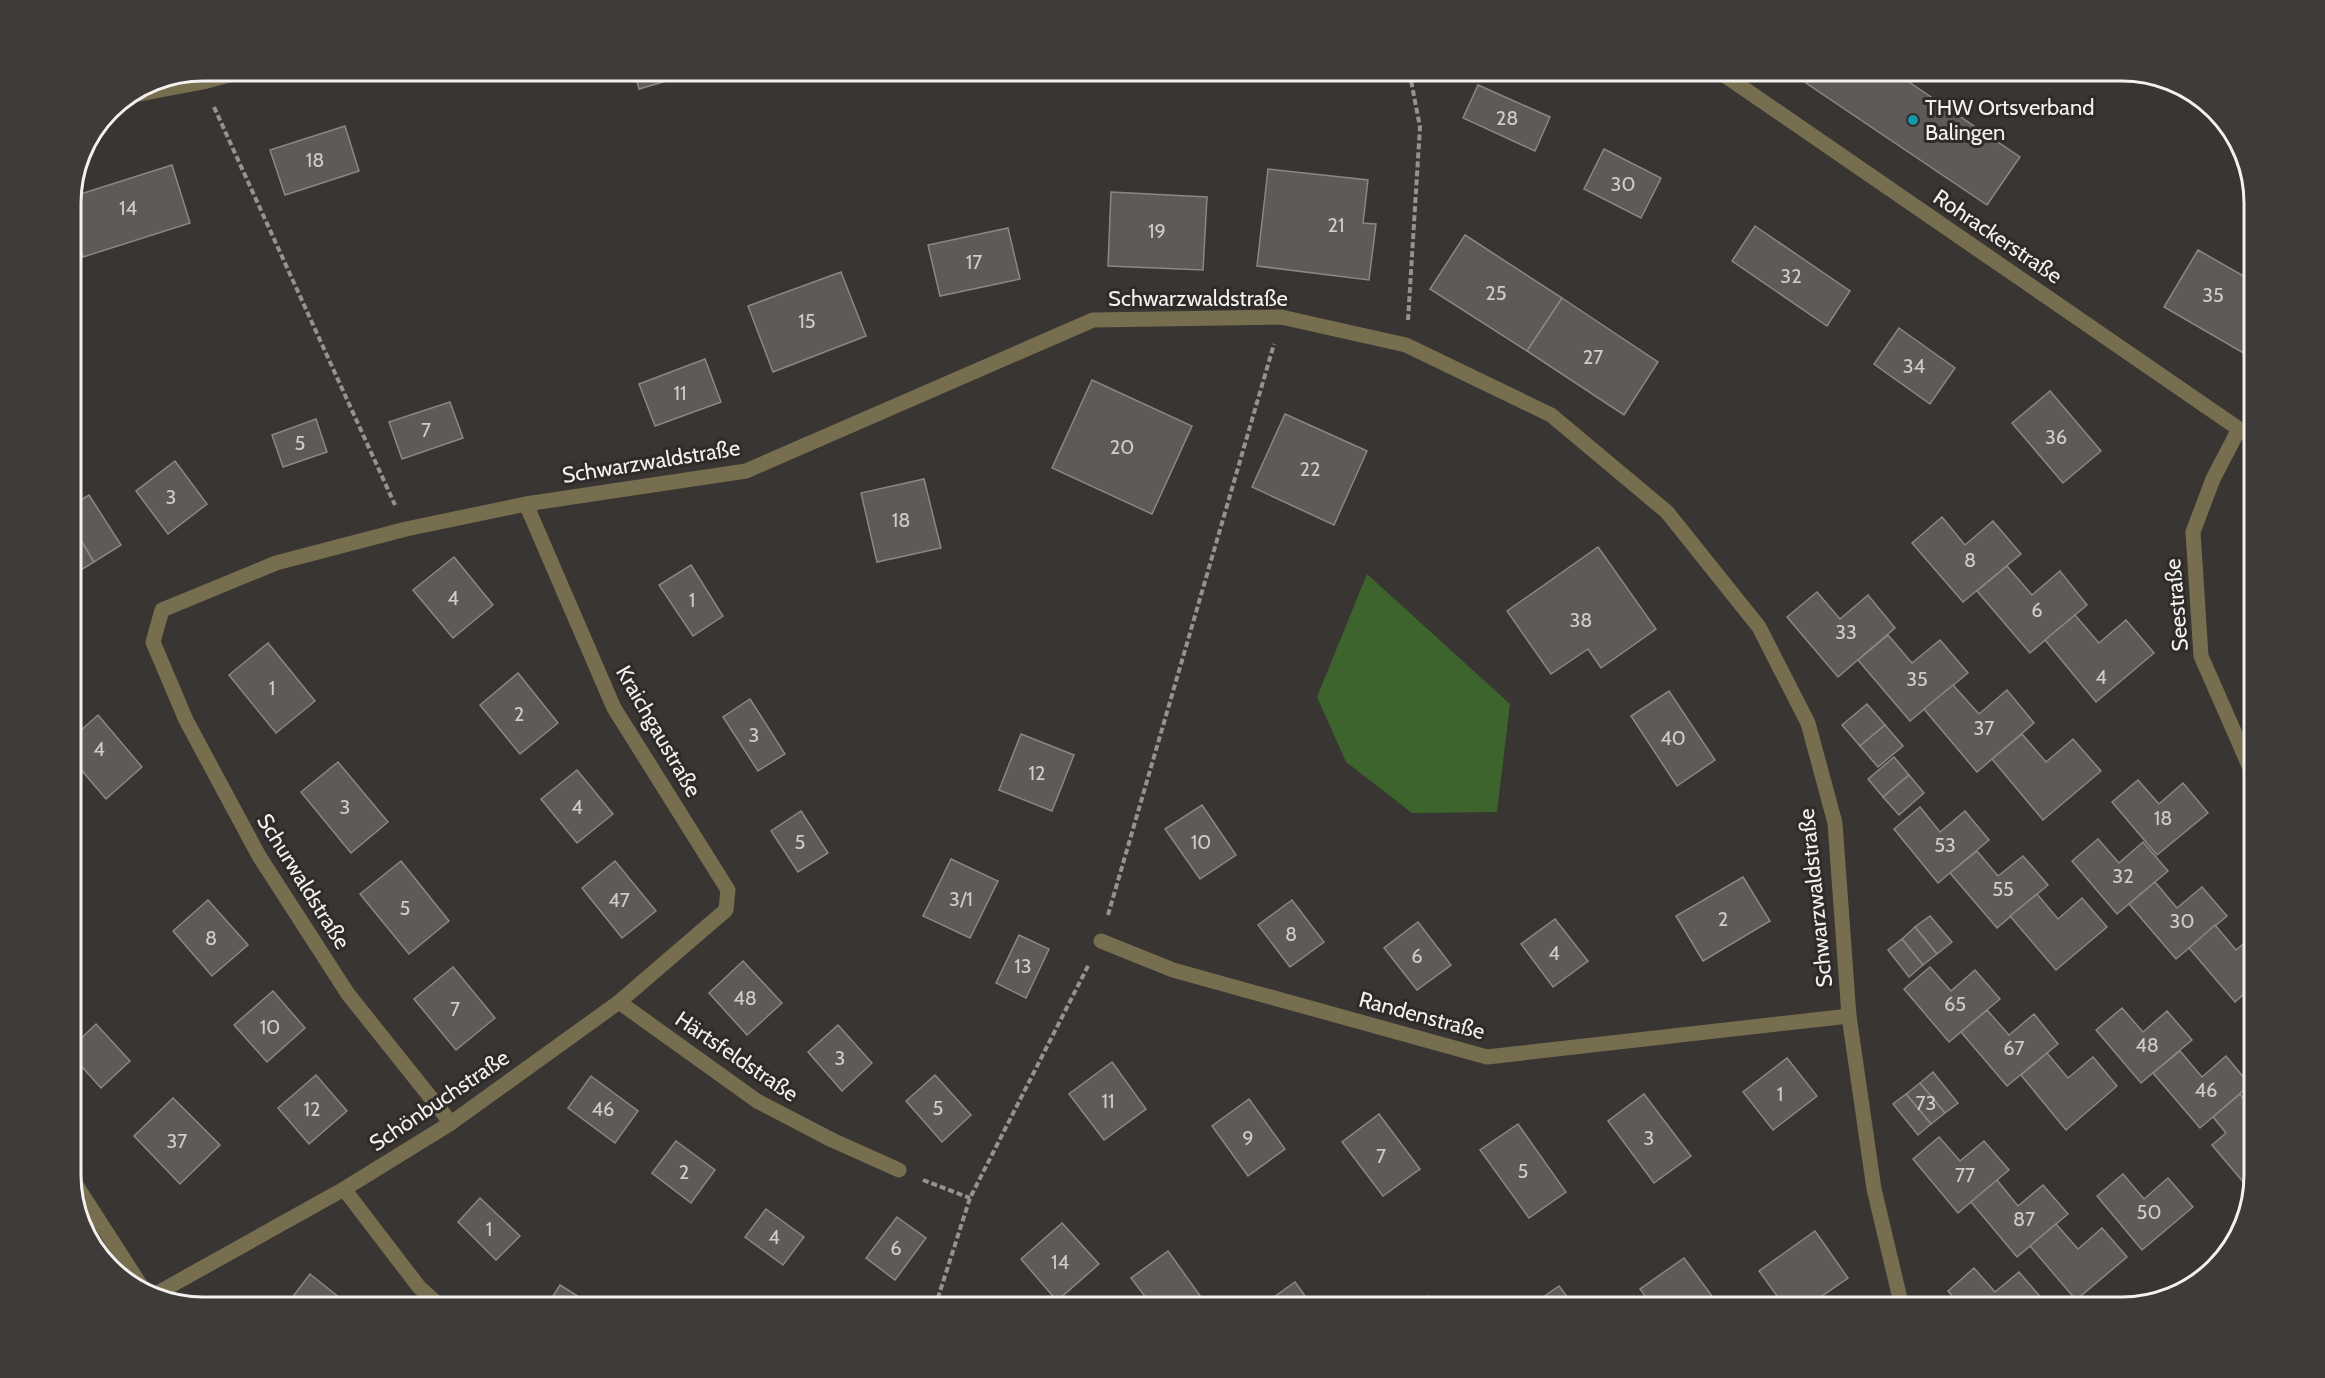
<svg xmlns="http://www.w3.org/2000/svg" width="2325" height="1378" viewBox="0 0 2325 1378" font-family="Cabin,sans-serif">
  <rect width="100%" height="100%" fill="#393533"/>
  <polygon fill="#3d642c" points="1367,574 1510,704 1497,812 1412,813 1346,762 1317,697"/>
  <g fill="#5d5a57" stroke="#8a8784" stroke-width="1.5">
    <polygon points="634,70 704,70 639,89"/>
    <polygon points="1814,70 1891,70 2020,157 1987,205 1806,83"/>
    <polygon points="1478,85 1550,117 1535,151 1463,118"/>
    <polygon points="345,126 359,171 285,195 270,150"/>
    <polygon points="1604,149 1661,178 1641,218 1584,189"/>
    <polygon points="172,165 190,223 83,257 71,218 71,197"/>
    <polygon points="1268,169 1368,180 1363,223 1376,224 1369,280 1257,266"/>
    <polygon points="1111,192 1207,197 1203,270 1108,266"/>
    <polygon points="1755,226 1850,291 1827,326 1732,261"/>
    <polygon points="1008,228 1020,279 940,296 928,245"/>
    <polygon points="1465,235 1562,298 1527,351 1430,289"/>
    <polygon points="2198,250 2254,282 2254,354 2252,358 2164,307"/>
    <polygon points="841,272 866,336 773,372 748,306"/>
    <polygon points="1562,298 1658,362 1624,415 1527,351"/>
    <polygon points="1899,328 1955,368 1930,404 1874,364"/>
    <polygon points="705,359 721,402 655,426 639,384"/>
    <polygon points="1092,380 1192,426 1152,514 1052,468"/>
    <polygon points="2050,391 2101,451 2063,483 2012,423"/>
    <polygon points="450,402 463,438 402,459 389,422"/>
    <polygon points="1285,414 1367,451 1334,525 1252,487"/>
    <polygon points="316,419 327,452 283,467 272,435"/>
    <polygon points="175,461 207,504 168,534 136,491"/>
    <polygon points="924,479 941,548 877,562 861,493"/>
    <polygon points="89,495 121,545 94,562 71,524 71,506"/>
    <polygon points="1942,517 1965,545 1993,521 2021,554 1963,602 1912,543"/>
    <polygon points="71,524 94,562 71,576"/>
    <polygon points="1598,547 1656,629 1601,668 1588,649 1551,674 1507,611"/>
    <polygon points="454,557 493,605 453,638 413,590"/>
    <polygon points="691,565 723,616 693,636 659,585"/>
    <polygon points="2007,566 2032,595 2060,571 2087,605 2030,653 1977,591"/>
    <polygon points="1817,592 1840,619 1868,595 1895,628 1838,677 1787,617"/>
    <polygon points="2075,615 2099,643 2126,620 2154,653 2096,702 2045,640"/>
    <polygon points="1888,635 1912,663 1940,640 1968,673 1910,721 1858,660"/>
    <polygon points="268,643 315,701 276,733 229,675"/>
    <polygon points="518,673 558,723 520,754 480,705"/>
    <polygon points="1953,685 1979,714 2007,690 2034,723 1977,772 1924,709"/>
    <polygon points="1669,691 1715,760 1677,786 1631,716"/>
    <polygon points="750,699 785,754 758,771 723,717"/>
    <polygon points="1867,704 1885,725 1860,746 1842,725"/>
    <polygon points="98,715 142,767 106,799 71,758 71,739"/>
    <polygon points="1885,725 1903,746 1878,767 1860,746"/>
    <polygon points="1021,734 1074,755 1052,811 999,790"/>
    <polygon points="2022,734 2046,762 2073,739 2101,771 2043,820 1992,759"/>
    <polygon points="1894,757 1909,775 1883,797 1868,779"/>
    <polygon points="338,762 388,822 351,853 301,792"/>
    <polygon points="577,770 613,814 577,843 541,799"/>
    <polygon points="1909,775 1924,793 1899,815 1883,797"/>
    <polygon points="2138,780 2159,804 2183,783 2208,813 2157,855 2112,802"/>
    <polygon points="1202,805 1236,855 1200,879 1165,829"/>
    <polygon points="1920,807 1940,832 1965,811 1989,840 1938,883 1894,829"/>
    <polygon points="801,811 828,853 798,872 771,831"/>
    <polygon points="2098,839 2119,863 2143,842 2168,871 2117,914 2072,861"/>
    <polygon points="1977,851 1998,876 2023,856 2048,885 1997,928 1950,873"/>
    <polygon points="951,859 998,881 970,938 923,916"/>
    <polygon points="401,861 449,921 409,954 360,894"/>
    <polygon points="615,861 656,911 622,938 582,888"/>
    <polygon points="1743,877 1770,921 1703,961 1676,916"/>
    <polygon points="2155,882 2177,908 2202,887 2227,916 2176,959 2129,904"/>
    <polygon points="2037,894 2058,919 2082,898 2107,927 2056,970 2010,916"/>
    <polygon points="208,900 248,945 212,976 173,931"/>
    <polygon points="1292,900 1324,942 1290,967 1258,925"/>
    <polygon points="1930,916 1952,942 1937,954 1915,927"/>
    <polygon points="1555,919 1588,961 1553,987 1521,944"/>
    <polygon points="1418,922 1451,965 1417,990 1384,948"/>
    <polygon points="2215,925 2236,950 2254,935 2254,985 2235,1002 2189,948"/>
    <polygon points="1915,927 1937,954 1923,965 1902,939"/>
    <polygon points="1019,935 1049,949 1026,998 996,983"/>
    <polygon points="1902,939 1923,965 1909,977 1888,950"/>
    <polygon points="743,961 782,1003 747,1035 709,993"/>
    <polygon points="453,967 495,1018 456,1050 414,999"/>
    <polygon points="1930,967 1951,991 1975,970 2000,999 1949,1042 1904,989"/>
    <polygon points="273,991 305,1028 267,1062 234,1025"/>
    <polygon points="2122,1008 2143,1032 2167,1011 2192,1040 2141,1083 2096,1030"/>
    <polygon points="1987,1010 2009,1035 2034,1014 2058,1044 2007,1086 1961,1032"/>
    <polygon points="96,1024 130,1061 101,1088 71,1055 71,1048"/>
    <polygon points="838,1025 872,1063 842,1091 808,1052"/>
    <polygon points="2180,1051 2202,1077 2226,1056 2250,1085 2200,1128 2153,1073"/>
    <polygon points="2047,1053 2068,1078 2093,1057 2117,1086 2066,1130 2021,1075"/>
    <polygon points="1787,1058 1817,1096 1773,1130 1743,1092"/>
    <polygon points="1112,1062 1146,1109 1104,1140 1069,1094"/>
    <polygon points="1933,1072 1958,1103 1945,1113 1920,1083"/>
    <polygon points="316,1075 347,1111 309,1144 278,1108"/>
    <polygon points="935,1075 971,1115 942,1142 906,1101"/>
    <polygon points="591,1076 638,1111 615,1143 568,1108"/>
    <polygon points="1920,1083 1945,1113 1931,1124 1906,1094"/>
    <polygon points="1644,1094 1691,1156 1654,1183 1608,1121"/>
    <polygon points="1906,1094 1931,1124 1918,1135 1893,1104"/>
    <polygon points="2240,1094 2254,1112 2254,1174 2244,1183 2212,1145 2226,1133 2213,1117"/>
    <polygon points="173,1098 220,1145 180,1184 134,1136"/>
    <polygon points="1249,1099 1285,1149 1248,1176 1212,1126"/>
    <polygon points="1379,1114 1420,1169 1383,1196 1342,1142"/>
    <polygon points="1518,1124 1566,1192 1529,1218 1480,1150"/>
    <polygon points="1939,1137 1960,1161 1984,1141 2009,1170 1958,1213 1913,1159"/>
    <polygon points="676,1141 715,1170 691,1203 652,1173"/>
    <polygon points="2123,1174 2144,1199 2168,1178 2193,1207 2142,1250 2097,1196"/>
    <polygon points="1997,1180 2018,1206 2043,1185 2068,1214 2017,1257 1971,1202"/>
    <polygon points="480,1198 520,1236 496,1260 458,1222"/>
    <polygon points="766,1209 804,1237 783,1265 745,1237"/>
    <polygon points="897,1217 926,1238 895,1280 866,1258"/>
    <polygon points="1062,1223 1099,1264 1057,1301 1021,1259"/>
    <polygon points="2056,1224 2078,1249 2102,1228 2127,1257 2076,1300 2030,1246"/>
    <polygon points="1815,1231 1848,1278 1806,1307 1785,1307 1759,1271"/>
    <polygon points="1168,1251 1206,1304 1201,1307 1153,1307 1131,1278"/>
    <polygon points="1684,1258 1720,1307 1653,1307 1640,1289"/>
    <polygon points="1974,1268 1995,1292 2019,1272 2044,1301 2036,1307 1962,1307 1948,1291"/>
    <polygon points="310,1274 351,1307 293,1307 288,1303"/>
    <polygon points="2193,1275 2198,1280 2189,1290 2170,1295"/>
    <polygon points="1295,1282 1313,1307 1260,1307"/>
    <polygon points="560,1285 595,1307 546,1307"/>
    <polygon points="1559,1286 1575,1307 1529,1307"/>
    <polygon points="1429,1296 1437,1307 1412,1307"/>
  </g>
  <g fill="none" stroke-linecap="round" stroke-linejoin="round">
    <g stroke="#969291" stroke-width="4" stroke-dasharray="6 3" stroke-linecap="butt">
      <polyline points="214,107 395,505"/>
      <polyline points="1408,320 1420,127 1409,70"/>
      <polyline points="1108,915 1274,344"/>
      <polyline points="923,1180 970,1198"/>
      <polyline points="935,1307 970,1198 1089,964"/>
    </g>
    <g stroke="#766e4f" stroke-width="15">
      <polyline points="1717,70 2239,429 2254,437"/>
      <polyline points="129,96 203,82 248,70"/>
      <polyline points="2239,429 2213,479 2193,532 2201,656 2254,777"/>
      <polyline points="1101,941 1173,970 1487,1057 1849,1016"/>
      <polyline points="619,1002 757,1101 832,1140 899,1170"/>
      <polyline points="451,1123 348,994 259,856 186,720 153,642 162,610 276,563 406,529 526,504 746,471 1093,320 1281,317 1406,345 1551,415 1667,512 1759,627 1808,723 1835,823 1849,1016 1874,1189 1902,1307"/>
      <polyline points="71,1177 145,1292"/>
      <polyline points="344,1189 419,1287 441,1307"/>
      <polyline points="154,1295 344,1189 451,1123 619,1002 726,910 728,890 614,708 526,504"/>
    </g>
  </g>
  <circle fill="#0f9aa8" stroke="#2f2b29" stroke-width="2" cx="1913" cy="120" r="6"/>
  <g text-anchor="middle" stroke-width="6" stroke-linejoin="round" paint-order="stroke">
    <g font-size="20" fill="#cecbca">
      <text x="1507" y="125">28</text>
      <text x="315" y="167">18</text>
      <text x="1623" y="191">30</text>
      <text x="128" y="215">14</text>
      <text x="1336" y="232">21</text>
      <text x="1157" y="238">19</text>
      <text x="974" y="269">17</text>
      <text x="1791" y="283">32</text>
      <text x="1496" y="300">25</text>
      <text x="2213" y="302">35</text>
      <text x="807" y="328">15</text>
      <text x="1593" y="364">27</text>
      <text x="1914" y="373">34</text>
      <text x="680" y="400">11</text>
      <text x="426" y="437">7</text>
      <text x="2056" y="444">36</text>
      <text x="300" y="450">5</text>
      <text x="1122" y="454">20</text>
      <text x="1310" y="476">22</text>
      <text x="171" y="504">3</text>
      <text x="901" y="527">18</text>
      <text x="1970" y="567">8</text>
      <text x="453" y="605">4</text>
      <text x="692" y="607">1</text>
      <text x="2037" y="617">6</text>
      <text x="1581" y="627">38</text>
      <text x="1846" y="639">33</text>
      <text x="2101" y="684">4</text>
      <text x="1917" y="686">35</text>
      <text x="272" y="695">1</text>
      <text x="519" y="721">2</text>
      <text x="1984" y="735">37</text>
      <text x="754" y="742">3</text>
      <text x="1673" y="745">40</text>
      <text x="99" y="756">4</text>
      <text x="1037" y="780">12</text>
      <text x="345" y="814">3</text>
      <text x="577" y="814">4</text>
      <text x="2163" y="825">18</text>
      <text x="800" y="849">5</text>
      <text x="1201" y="849">10</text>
      <text x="1945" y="852">53</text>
      <text x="2123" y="883">32</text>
      <text x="2003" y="896">55</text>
      <text x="961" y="906">3/1</text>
      <text x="619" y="907">47</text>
      <text x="405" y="915">5</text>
      <text x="1723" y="926">2</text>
      <text x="2182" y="928">30</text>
      <text x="1291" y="941">8</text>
      <text x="211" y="945">8</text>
      <text x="1554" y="960">4</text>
      <text x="1417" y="963">6</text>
      <text x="1023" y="973">13</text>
      <text x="745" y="1005">48</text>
      <text x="1955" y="1011">65</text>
      <text x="455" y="1016">7</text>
      <text x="270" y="1034">10</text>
      <text x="2147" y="1052">48</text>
      <text x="2014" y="1055">67</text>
      <text x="840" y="1065">3</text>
      <text x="2206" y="1097">46</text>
      <text x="1780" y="1101">1</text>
      <text x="1108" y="1108">11</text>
      <text x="1926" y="1110">73</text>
      <text x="938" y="1115">5</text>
      <text x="312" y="1116">12</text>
      <text x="603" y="1116">46</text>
      <text x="1248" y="1145">9</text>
      <text x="1649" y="1145">3</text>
      <text x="177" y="1148">37</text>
      <text x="1381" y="1163">7</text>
      <text x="1523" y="1178">5</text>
      <text x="684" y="1179">2</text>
      <text x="1965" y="1182">77</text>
      <text x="2149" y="1219">50</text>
      <text x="2024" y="1226">87</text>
      <text x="489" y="1236">1</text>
      <text x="774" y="1244">4</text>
      <text x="896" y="1255">6</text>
      <text x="1060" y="1269">14</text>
    </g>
    <g font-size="22" fill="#f4f1f0" stroke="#2f2b29" text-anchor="start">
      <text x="1925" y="115">THW Ortsverband<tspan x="1925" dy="25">Balingen</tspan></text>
    </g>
    <g font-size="22" fill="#f4f1f0" stroke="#2f2b29">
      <text transform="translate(1998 236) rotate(34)" y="8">Rohrackerstraße</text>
      <text x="1198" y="306">Schwarzwaldstraße</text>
      <text transform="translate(651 461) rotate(-9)" y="8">Schwarzwaldstraße</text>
      <text transform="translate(2176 605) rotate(-95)" y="8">Seestraße</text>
      <text transform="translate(659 731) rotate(60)" y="8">Kraichgaustraße</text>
      <text transform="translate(304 881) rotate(58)" y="8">Schurwaldstraße</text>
      <text transform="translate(1815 898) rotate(-96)" y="8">Schwarzwaldstraße</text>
      <text transform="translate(1422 1015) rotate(15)" y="8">Randenstraße</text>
      <text transform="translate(737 1056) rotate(34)" y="8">Härtsfeldstraße</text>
      <text transform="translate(439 1100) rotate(-34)" y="8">Schönbuchstraße</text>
    </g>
  </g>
  <path d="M0 0H2325V1378H0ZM203 81H2122A122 122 0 0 1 2244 203V1175A122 122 0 0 1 2122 1297H203A122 122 0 0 1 81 1175V203A122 122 0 0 1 203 81Z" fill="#3f3b39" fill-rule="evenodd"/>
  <path fill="none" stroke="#f4f1f0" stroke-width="3" d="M203 81H2122A122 122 0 0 1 2244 203V1175A122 122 0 0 1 2122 1297H203A122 122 0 0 1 81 1175V203A122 122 0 0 1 203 81Z"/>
</svg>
